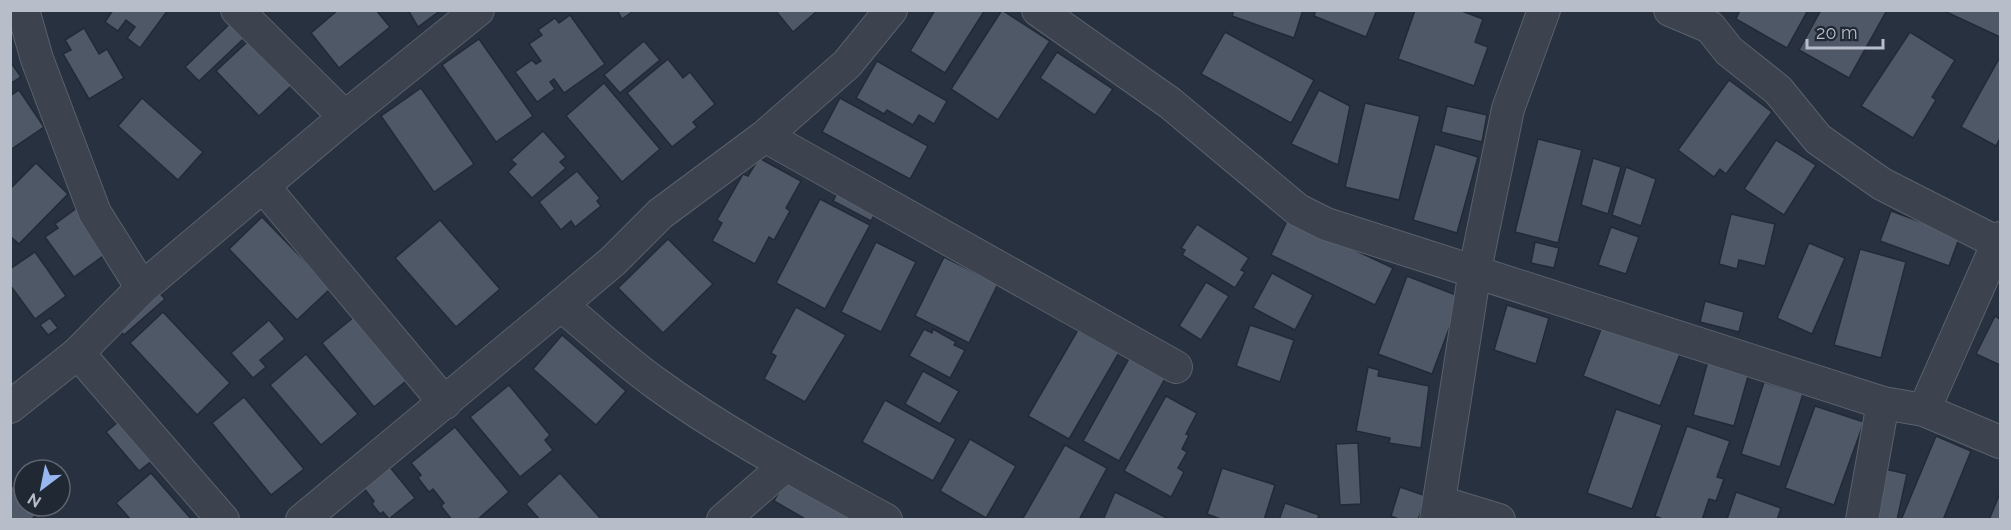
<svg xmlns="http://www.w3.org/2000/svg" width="2011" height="530" viewBox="0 0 2011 530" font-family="Raleway,sans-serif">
  <rect width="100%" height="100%" fill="#28313f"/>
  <g fill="#4e5867" stroke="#222a36" stroke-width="1.5">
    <polygon points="113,10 168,10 140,48 127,38 135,27 126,20 118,31 105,22"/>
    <polygon points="338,10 376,10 390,27 339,68 311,33"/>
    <polygon points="408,10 441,10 418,27"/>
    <polygon points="617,10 635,10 622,19"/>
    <polygon points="775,10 816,10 817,11 793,32"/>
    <polygon points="935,10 985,10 945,73 910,51"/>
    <polygon points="1002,10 1050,41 998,120 951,89"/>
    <polygon points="1234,10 1303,10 1294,38 1232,16"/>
    <polygon points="1316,10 1377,10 1366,37 1314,16"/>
    <polygon points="1415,10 1459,10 1483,19 1475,42 1488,47 1474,86 1398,59"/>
    <polygon points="1740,10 1808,10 1787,48 1736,19"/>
    <polygon points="1821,10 1887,10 1849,78 1799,50"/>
    <polygon points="1942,10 2000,10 2000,37"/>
    <polygon points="242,12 256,27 199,81 185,67"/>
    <polygon points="570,15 605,64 564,93 554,79 550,82 555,89 537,102 515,72 532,60 536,64 541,61 529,44 542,35 538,30 555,18 559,23"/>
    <polygon points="84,28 99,54 107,49 124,78 89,99 63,54 71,50 65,40"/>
    <polygon points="261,29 304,74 259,116 216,71"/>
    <polygon points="1225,32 1314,80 1291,123 1201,74"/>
    <polygon points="1910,32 1955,60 1932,97 1936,100 1913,138 1861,106"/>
    <polygon points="479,39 533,116 496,142 442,65"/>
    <polygon points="644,41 660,60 620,93 604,75"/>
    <polygon points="1057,52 1113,89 1095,115 1040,78"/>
    <polygon points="2000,57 2000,138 1996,146 1961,127"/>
    <polygon points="668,59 683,78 690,72 715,104 693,122 697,127 672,147 627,93"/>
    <polygon points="10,61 21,77 10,84"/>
    <polygon points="877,61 947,101 934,124 919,115 913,125 887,110 884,114 856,98"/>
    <polygon points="1729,80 1772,112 1726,174 1720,169 1714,177 1678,150"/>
    <polygon points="604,83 660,149 622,182 566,116"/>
    <polygon points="421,88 474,164 434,192 381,116"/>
    <polygon points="19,90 44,127 10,150 10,96"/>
    <polygon points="1319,90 1350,106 1338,165 1291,144"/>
    <polygon points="142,98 203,152 178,180 118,126"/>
    <polygon points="840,98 928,146 910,179 822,132"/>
    <polygon points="1365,103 1420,116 1399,200 1345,187"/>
    <polygon points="1447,106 1487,115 1482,142 1441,132"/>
    <polygon points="543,131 566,157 560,162 566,168 532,198 508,172 516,164 511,160"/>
    <polygon points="1538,139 1582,150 1558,243 1515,232"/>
    <polygon points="1776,140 1816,165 1784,215 1744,189"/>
    <polygon points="1435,144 1478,157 1457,233 1413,220"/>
    <polygon points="759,158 801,181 786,208 790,211 774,240 769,237 755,264 712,241 722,223 717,220 743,174 748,176"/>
    <polygon points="1593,158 1621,167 1608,214 1581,205"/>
    <polygon points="36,163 68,194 19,244 10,236 10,189"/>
    <polygon points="1626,167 1656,179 1641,226 1612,215"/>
    <polygon points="577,171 600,198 597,201 601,206 575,227 571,221 561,230 539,202"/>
    <polygon points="840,188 878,208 871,221 833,201"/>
    <polygon points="820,199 870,225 825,309 776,283"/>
    <polygon points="81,205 113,249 74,277 45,237 58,228 55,224"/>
    <polygon points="1891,211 1960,236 1949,266 1880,241"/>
    <polygon points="1731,214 1775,224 1765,266 1739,260 1737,269 1719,264"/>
    <polygon points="262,217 331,288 297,320 229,249"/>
    <polygon points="1288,219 1393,268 1375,305 1271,255"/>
    <polygon points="440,220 500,289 456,327 395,258"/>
    <polygon points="1197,224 1249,258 1241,270 1245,272 1235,288 1182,255 1185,250 1181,248"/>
    <polygon points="1611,227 1639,237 1626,274 1598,265"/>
    <polygon points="668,239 713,284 663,333 618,288"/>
    <polygon points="876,242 916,262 881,332 841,312"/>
    <polygon points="1535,242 1559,248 1554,268 1531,263"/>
    <polygon points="1809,243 1845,258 1812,334 1777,318"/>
    <polygon points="1860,249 1906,262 1881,358 1834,345"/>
    <polygon points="35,252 66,296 35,319 10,285 10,269"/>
    <polygon points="944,257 998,284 969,343 915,316"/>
    <polygon points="1272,273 1313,295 1295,330 1253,308"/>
    <polygon points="1407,276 1461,297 1432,374 1378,354"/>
    <polygon points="1206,282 1229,296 1201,340 1179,326"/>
    <polygon points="154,287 165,299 124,335 113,323"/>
    <polygon points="1705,301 1744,312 1739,332 1700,322"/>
    <polygon points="1507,305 1549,318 1536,364 1494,350"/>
    <polygon points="796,307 846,335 805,402 764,379 776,356 771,353"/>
    <polygon points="163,312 230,383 197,415 130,343"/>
    <polygon points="359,313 411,377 374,407 322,343"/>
    <polygon points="1995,316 2000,319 2000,365 1976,354"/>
    <polygon points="50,318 58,328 48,335 40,325"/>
    <polygon points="269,320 285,339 260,360 266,367 253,378 231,353"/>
    <polygon points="1603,324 1680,354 1660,406 1583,376"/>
    <polygon points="1250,325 1294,340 1280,382 1236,366"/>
    <polygon points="1079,328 1120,351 1069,439 1028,416"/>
    <polygon points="924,329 932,333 933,329 956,342 954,345 965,350 950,378 909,356"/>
    <polygon points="562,335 626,391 596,425 533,369"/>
    <polygon points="306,354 358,414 321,445 270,385"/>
    <polygon points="1131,355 1167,375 1119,461 1083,441"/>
    <polygon points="1708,361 1749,373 1734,426 1693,415"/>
    <polygon points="1368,367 1379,370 1378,376 1429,386 1421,448 1389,443 1390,438 1356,431"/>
    <polygon points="923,371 959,391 940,424 905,404"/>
    <polygon points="1764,382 1803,394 1780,467 1741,454"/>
    <polygon points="509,385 550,435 545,440 553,450 520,477 470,417"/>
    <polygon points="1166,396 1197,413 1186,434 1189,435 1182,449 1187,452 1178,468 1184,472 1171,497 1124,471"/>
    <polygon points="244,397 304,469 271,495 212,423"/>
    <polygon points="885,400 956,439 933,481 862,442"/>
    <polygon points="1815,406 1864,422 1834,505 1785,488"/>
    <polygon points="1616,409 1662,425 1632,509 1587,493"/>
    <polygon points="130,412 163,452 139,471 106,432"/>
    <polygon points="1687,426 1730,441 1717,477 1724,479 1716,501 1709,499 1702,520 1665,520 1655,516"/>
    <polygon points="455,427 509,492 477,520 452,520 441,506 444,503 433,489 429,492 418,478 421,475 411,463"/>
    <polygon points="1936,436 1971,451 1943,520 1901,520"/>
    <polygon points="970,439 1016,466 986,518 940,491"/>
    <polygon points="1358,443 1361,504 1340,505 1336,444"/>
    <polygon points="1065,445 1107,468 1079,520 1022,520"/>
    <polygon points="389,466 415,498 389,519 383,512 380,514 372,504 374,501 363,487"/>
    <polygon points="792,468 884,520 807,520 774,501"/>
    <polygon points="1222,468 1275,485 1264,520 1223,520 1207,514"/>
    <polygon points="1885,469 1907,474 1897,520 1877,520"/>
    <polygon points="151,473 192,520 131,520 116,503"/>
    <polygon points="560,473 602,520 540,520 526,504"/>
    <polygon points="10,483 24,499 24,506 30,506 37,514 31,520 10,520"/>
    <polygon points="1400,487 1426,496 1418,520 1401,520 1391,516"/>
    <polygon points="1115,492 1171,520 1103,520"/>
    <polygon points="1736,492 1781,508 1777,520 1727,519"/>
    <polygon points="2000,493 2000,520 1989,520"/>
    <polygon points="1285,503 1319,515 1317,520 1279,520"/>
  </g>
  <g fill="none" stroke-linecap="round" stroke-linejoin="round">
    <g stroke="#59616c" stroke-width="34">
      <g id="minor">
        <polyline points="23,10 37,59 95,213 142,288"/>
        <polyline points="237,10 345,117"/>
        <polyline points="1038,10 1170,103 1298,210 1326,224 1883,403 1924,410 2000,442"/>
        <polyline points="1670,10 1710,27 1729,51 1778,90 1818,139 1882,184 1998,243"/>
        <polyline points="765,136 1176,367"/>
        <polyline points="263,186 445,403"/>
        <path d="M561,305C593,331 623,360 657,384C728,436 808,477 886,520"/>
        <polyline points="78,353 223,520"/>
        <polyline points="10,407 78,353 142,288 345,117 478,10"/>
        <polyline points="1924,410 2000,238"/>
        <polyline points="1440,502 1499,520"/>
        <polyline points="302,520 561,305 613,261 660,214 765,136 847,64 891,10"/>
        <polyline points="723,520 786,465"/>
        <polyline points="1436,520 1475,270 1508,109 1544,10"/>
        <polyline points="1862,520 1883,403"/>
      </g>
    </g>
    <use href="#minor" stroke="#3c434f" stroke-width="32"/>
  </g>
  <rect width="2011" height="530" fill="none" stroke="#b8bec9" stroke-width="24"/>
  <g transform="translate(42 488) rotate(212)"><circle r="28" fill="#202834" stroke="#5d6470" stroke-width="1.5"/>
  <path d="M0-4.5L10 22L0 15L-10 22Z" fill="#96b7f0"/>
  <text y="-9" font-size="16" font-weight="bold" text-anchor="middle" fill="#b8bec9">N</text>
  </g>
  <path d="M1807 39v9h76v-9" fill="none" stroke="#b8bec9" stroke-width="3"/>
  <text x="1816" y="39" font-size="18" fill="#b8bec9" stroke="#202834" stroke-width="4.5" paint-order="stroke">20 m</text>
</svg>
